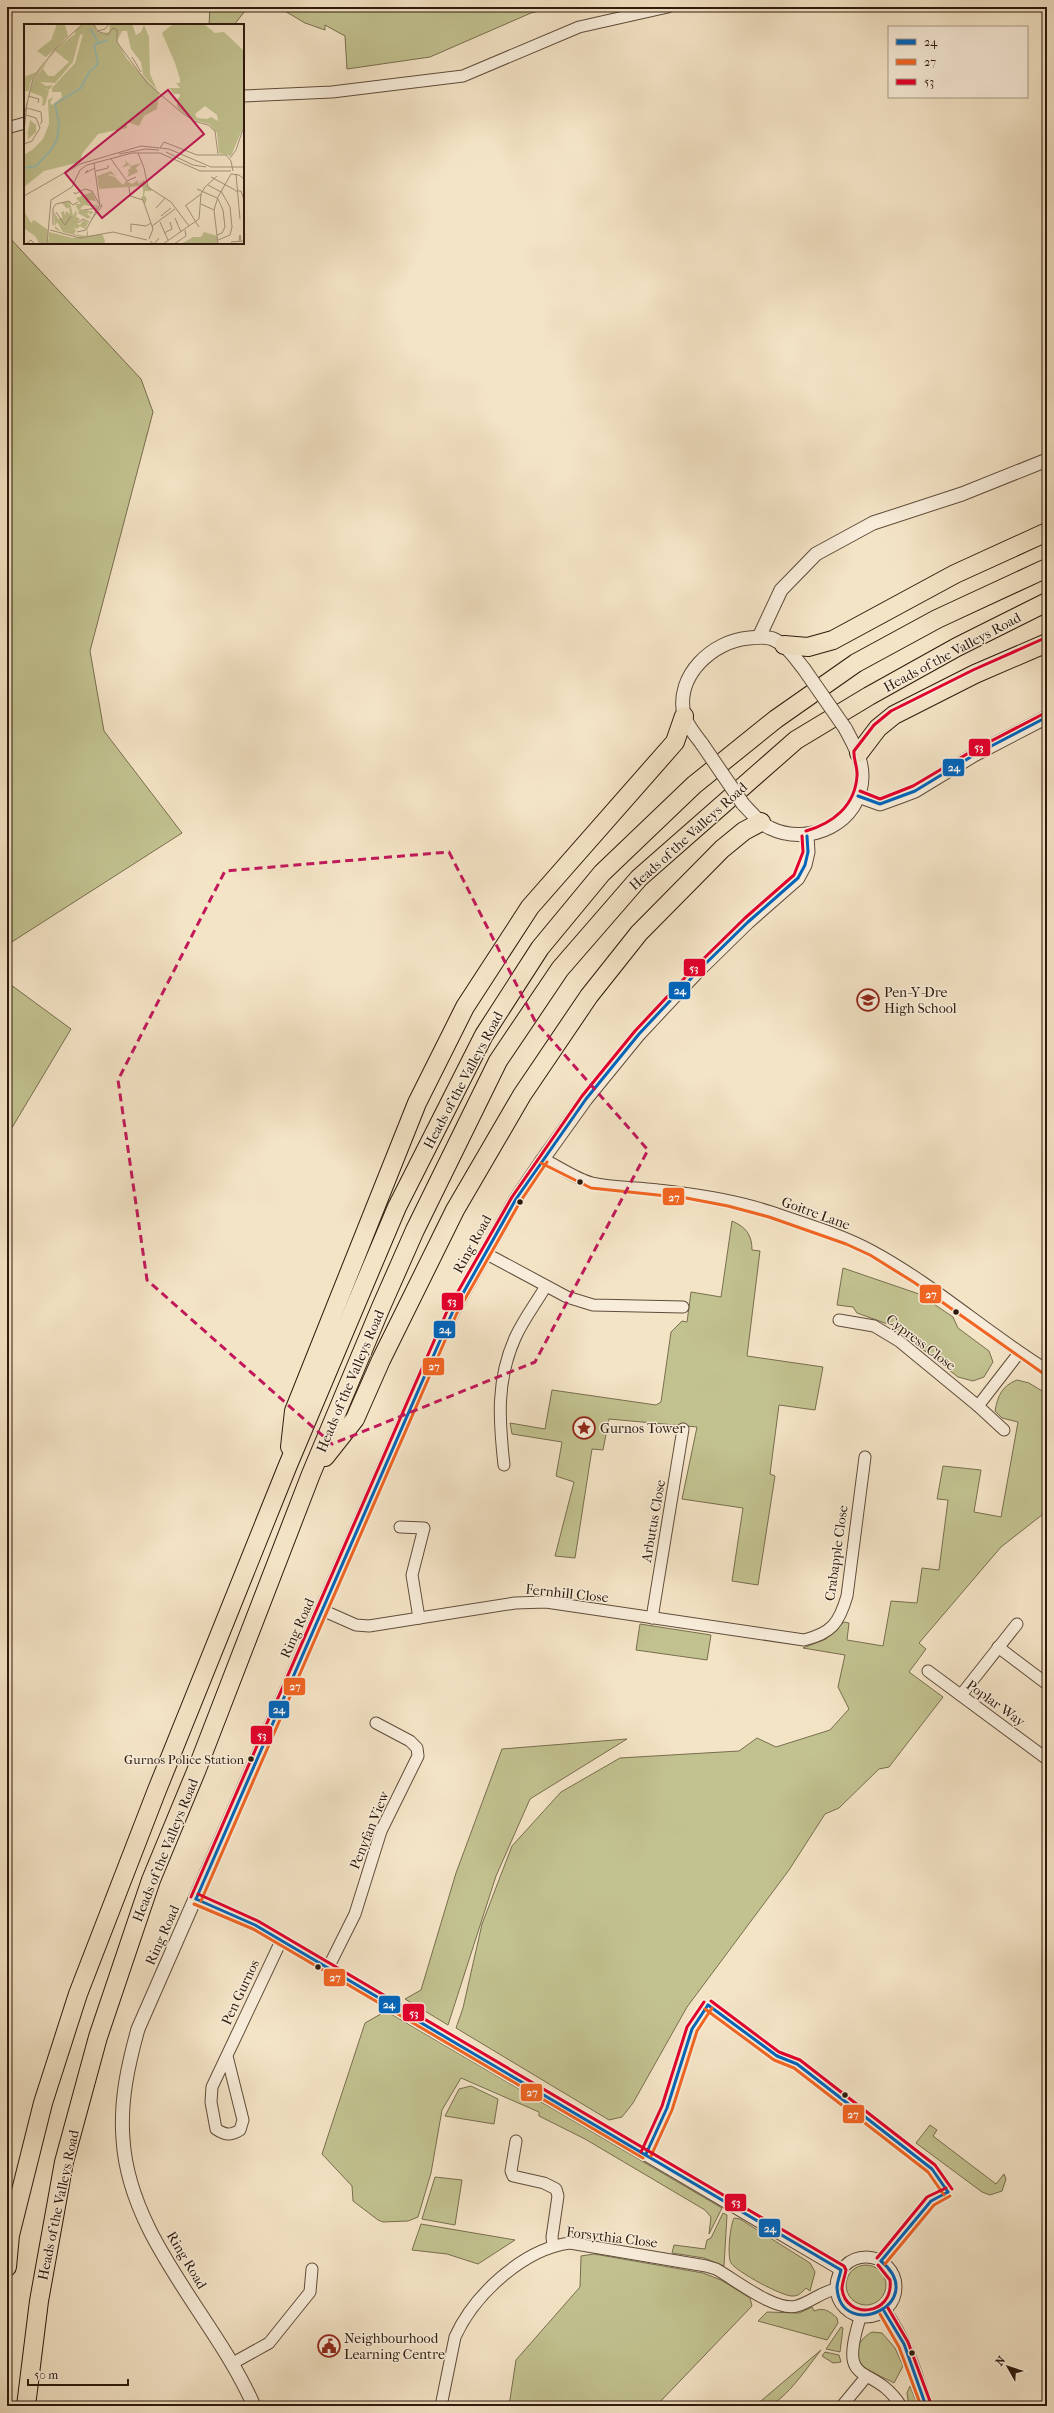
<svg xmlns="http://www.w3.org/2000/svg" width="1054" height="2413" viewBox="0 0 1054 2413" font-family="'IM FELL French Canon',serif">
  <rect width="100%" height="100%" fill="#f4e4c6"/>
  <filter id="stains"><feTurbulence type="fractalNoise" baseFrequency=".005" numOctaves="4"/><feColorMatrix values="0 0 0 0 .2 0 0 0 0 .09 0 0 0 0 .02 0 0 0 .5 -.17"/></filter>
  <radialGradient id="worn" r=".72"><stop offset=".6" stop-color="#630" stop-opacity="0"/><stop offset="1" stop-color="#630" stop-opacity=".3"/></radialGradient>
  <g fill="#c2c290" stroke="#786e4e">
    <polygon points="210,7 248,7 234,25 209,25"/>
    <polygon points="278,7 555,7 531,13 430,57 347,69 345,36 325,25 325,30 305,23"/>
    <polygon points="7,235 141,379 153,412 90,651 104,731 182,833 7,945"/>
    <polygon points="7,982 71,1029 7,1136"/>
    <path d="M732,1221C746,1227 752,1235 752,1250L760,1251L747,1356L823,1367L815,1410L779,1405L770,1474L775,1476L758,1585L732,1581L743,1508L682,1499L697,1427L609,1419L603,1450L592,1449L575,1558L555,1556L574,1482L556,1476L562,1442L512,1434L510,1423L545,1429L552,1390L656,1405L661,1402L671,1332L682,1321L687,1322L691,1292L721,1297Z"/>
    <polygon points="843,1268 919,1294 953,1317 958,1328 989,1351 993,1362 984,1377 973,1381 958,1377 893,1326 857,1313 853,1307 837,1305"/>
    <path d="M1017,1380L1029,1383L1047,1394V1511L1001,1547L919,1643L926,1649L909,1672L943,1697L889,1767L879,1769L839,1808L825,1814L789,1870L687,2007L633,2103L622,2117L609,2120L456,2028L463,2008L482,1924L512,1846L561,1792L620,1758L739,1751L757,1738L776,1747L830,1730L849,1709L838,1687L845,1655L803,1648L826,1639L844,1622L849,1623L847,1640L883,1646L891,1601L917,1603L922,1568L939,1570L948,1500L937,1499L943,1466L981,1470L974,1512L1001,1517L1018,1422L1002,1418L995,1411C998,1395 1002,1386 1017,1380Z"/>
    <polygon points="640,1624 711,1635 707,1660 636,1650"/>
    <polygon points="627,1739 530,1799 496,1876 448,2025 405,1999 421,1990 456,1873 502,1749"/>
    <polygon points="386,2011 722,2208 709,2234 711,2217 705,2210 585,2139 539,2116 539,2112 461,2078 442,2110 431,2173 418,2217 408,2221 383,2222 378,2220 353,2201 352,2186 322,2154 365,2023"/>
    <polygon points="471,2086 498,2099 494,2124 445,2116 459,2089"/>
    <polygon points="930,2125 937,2130 933,2136 996,2184 1004,2174 1006,2179 1002,2191 990,2195 982,2192 916,2143"/>
    <polygon points="435,2177 462,2180 455,2225 422,2219"/>
    <polygon points="723,2213 727,2215 724,2266 704,2258 672,2253 674,2245 705,2249 707,2240 711,2238"/>
    <path d="M734,2218L740,2219L810,2263L815,2272L810,2291L806,2288C802,2292 799,2296 793,2296C783,2297 737,2272 731,2263C727,2256 730,2226 734,2218Z"/>
    <polygon points="421,2224 515,2240 478,2264 447,2254 412,2250"/>
    <polygon points="594,2254 703,2273 721,2280 750,2298 752,2306 656,2406 509,2406 516,2360 580,2287 581,2256"/>
    <circle cx="866" cy="2285" r="20"/>
    <path d="M812,2307L814,2311C823,2307 830,2311 837,2318L838,2323L827,2340L758,2321L767,2312L799,2313Z"/>
    <polygon points="841,2327 843,2328 840,2352 826,2349"/>
    <path d="M872,2332L882,2333L895,2348L903,2366L894,2383C885,2378 872,2373 864,2367C850,2354 859,2339 872,2332Z"/>
    <path d="M821,2350C809,2365 786,2400 768,2406C764,2407 759,2406 755,2406Z"/>
    <polygon points="825,2352 839,2355 841,2362 833,2363 822,2356"/>
    <polygon points="910,2386 918,2406 909,2406 907,2393"/>
  </g>
  <g fill="none" stroke-linecap="round" stroke-linejoin="round">
    <g stroke="#604c3a" stroke-width="13">
      <g id="minor">
        <polyline points="243,96 332,92 463,76 579,27 668,7"/>
        <polyline points="7,128 25,123"/>
        <path d="M543,1159C558,1166 576,1179 592,1183C613,1188 637,1187 658,1190C696,1194 735,1200 771,1212C805,1224 841,1234 872,1251C935,1285 987,1333 1047,1370"/>
        <polyline points="485,1253 567,1297 593,1305 683,1307"/>
        <polyline points="839,1320 874,1326 899,1341 978,1406 1004,1430"/>
        <polyline points="978,1406 1019,1353"/>
        <path d="M504,1465C499,1420 496,1381 515,1338C523,1320 536,1303 546,1286"/>
        <polyline points="400,1527 424,1528 412,1575 419,1618"/>
        <path d="M322,1610L356,1625L369,1626L515,1603L546,1602L804,1640C832,1633 839,1623 847,1596L865,1457"/>
        <polyline points="652,1618 683,1429"/>
        <polyline points="998,1647 1047,1684"/>
        <polyline points="928,1671 1047,1759"/>
        <polyline points="961,1695 1017,1624"/>
        <polyline points="196,1899 255,1925 841,2270"/>
        <polyline points="328,1968 355,1914 381,1831 418,1756 417,1748 410,1741 376,1723"/>
        <path d="M227,2056L243,2120L240,2130C230,2136 225,2135 216,2129L211,2102L212,2087L281,1941"/>
        <polyline points="516,2141 511,2171 513,2176 544,2183 556,2189 558,2196 552,2237 553,2246"/>
        <circle cx="866" cy="2287" r="30"/>
        <path d="M861,2315C836,2392 872,2360 901,2406"/>
        <polyline points="233,2363 269,2343 310,2292 312,2269"/>
        <path d="M441,2406L455,2337C474,2295 523,2249 570,2243L706,2266L716,2269C736,2280 775,2312 797,2306C811,2302 821,2292 836,2289"/>
        <polyline points="842,2406 866,2377"/>
      </g>
    </g>
    <g stroke="#604c3a" stroke-width="15">
      <g id="tertiary">
        <polyline points="759,637 781,590 816,554 873,523 962,494 1047,460"/>
        <path d="M702,744C696,736 686,724 684,715C675,675 713,641 749,638C757,637 766,636 773,639C787,645 795,658 804,669"/>
        <polyline points="858,796 880,804 902,796 915,791 974,755 1047,717"/>
        <path d="M743,804C751,812 759,823 770,828C809,847 862,823 862,776C862,758 853,743 845,728"/>
        <path d="M884,2311C905,2339 915,2372 926,2406"/>
        <path d="M254,2406C216,2318 129,2239 123,2139C120,2101 128,2065 138,2029L416,1394L453,1311L516,1199L543,1159L586,1099L639,1034L698,971L748,922L798,878L805,865L808,852L807,836"/>
      </g>
    </g>
    <g stroke="#2e1a0c" stroke-width="20">
      <g id="trunk">
        <polyline points="784,645 808,647 833,640 955,574 1047,532"/>
        <polyline points="859,753 878,728 894,715 975,674 1047,643"/>
        <polyline points="290,1447 294,1411 417,1103 465,1007 530,907 675,742 684,716"/>
        <polyline points="325,1457 355,1419 381,1360 455,1210 522,1095 589,996 639,933 722,849 744,831 761,822"/>
        <polyline points="7,2267 10,2235 43,2103 78,1994 157,1790 288,1465 397,1207 484,1035 540,948 602,873 694,785 776,719 856,663 937,619 1047,568"/>
        <polyline points="26,2406 39,2301 64,2162 98,2037 151,1880 197,1769 311,1474 381,1307 415,1230 498,1061 560,969 639,878 796,740 869,696 957,647 1047,602"/>
      </g>
    </g>
    <use href="#minor" stroke="#f8edda" stroke-width="11"/>
    <use href="#tertiary" stroke="#f8edda" stroke-width="13"/>
    <use href="#trunk" stroke="#f4e4c6" stroke-width="18"/>
    <g stroke="#604c3a" stroke-width="15" stroke-linecap="butt">
      <g id="tertiary-bridge">
        <polyline points="804,669 845,728"/>
        <polyline points="702,744 743,804"/>
      </g>
    </g>
    <use href="#tertiary-bridge" stroke="#f8edda" stroke-width="13"/>
    <g stroke="#f8edda" stroke-width="6">
      <g id="bus-1">
        <polyline points="858,796 880,804 915,791 974,755 1047,717"/>
        <polyline points="196,1899 453,1311 516,1199 586,1099 639,1034 698,971 748,922 798,878 805,865 808,852 807,836"/>
        <path d="M196,1899L255,1925L841,2270C840,2275 837,2282 837,2288C841,2343 931,2303 881,2261"/>
        <polyline points="708,2005 777,2056 797,2064 932,2169 948,2192"/>
        <polyline points="646,2154 667,2108 692,2029 708,2005"/>
        <polyline points="881,2261 931,2201 948,2192"/>
        <polyline points="884,2311 904,2344 926,2406"/>
      </g>
    </g>
    <g stroke="#f8edda" stroke-width="6">
      <g id="bus-2">
        <polyline points="541,1163 591,1188 686,1198 728,1206 769,1217 846,1244 870,1255 915,1283 1044,1374"/>
        <polyline points="201,1901 457,1313 520,1202 547,1162"/>
        <polyline points="194,1904 253,1929 643,2158"/>
        <polyline points="705,2009 774,2060 794,2068 928,2172 944,2195"/>
        <polyline points="651,2156 672,2110 697,2031 712,2008"/>
        <polyline points="885,2264 934,2205 950,2196"/>
        <polyline points="880,2314 899,2347 921,2406"/>
      </g>
    </g>
    <g stroke="#f8edda" stroke-width="6">
      <g id="bus-3">
        <polyline points="860,791 880,799 913,786 972,751 1045,713"/>
        <path d="M806,831C833,823 855,806 857,776C858,767 853,759 854,751L874,725L891,711L973,670L1045,638"/>
        <path d="M198,1894L258,1921L844,2266L846,2270C845,2276 842,2283 842,2289C846,2320 894,2316 890,2280L878,2265"/>
        <polyline points="191,1897 448,1309 512,1197 582,1096 635,1031 695,967 745,918 794,875 803,852 802,836"/>
        <polyline points="711,2001 779,2052 800,2060 935,2165 952,2189"/>
        <polyline points="641,2152 662,2106 687,2027 704,2002"/>
        <polyline points="877,2258 927,2197 946,2188"/>
        <polyline points="888,2308 908,2342 931,2404"/>
      </g>
    </g>
    <use href="#bus-1" stroke="#0065bd" stroke-width="3"/>
    <use href="#bus-2" stroke="#f26522" stroke-width="3"/>
    <use href="#bus-3" stroke="#e4002b" stroke-width="3"/>
  </g>
  <path fill="none" stroke="#c2185b" stroke-width="3" stroke-dasharray="8 5" stroke-linejoin="round" d="M449,852L535,1021L648,1150L535,1362L332,1444L147,1280L118,1080L225,871Z"/>
  <defs>
    <g id="school-ring" transform="scale(1.15)"><circle r="9.5" fill="#f8edda" stroke="#8f2418" stroke-width="1.5"/><path d="M0-5L7-2L0 1L-7-2ZM-4 1L0 2.5L4 1V4Q0 6-4 4Z" fill="#8f2418"/></g>
    <g id="sight-ring" transform="scale(1.15)"><circle r="9.5" fill="#f8edda" stroke="#8f2418" stroke-width="1.5"/><path d="M0-6L1.8-2.2L6-1.7L2.9 1.2L3.7 5.4L0 3.3L-3.7 5.4L-2.9 1.2L-6-1.7L-1.8-2.2Z" fill="#8f2418"/></g>
    <g id="civic-ring" transform="scale(1.15)"><circle r="9.5" fill="#f8edda" stroke="#8f2418" stroke-width="1.5"/><path d="M-.6-6.5H3V-4.5H.6V-3L4-1V1h2V6H-6V1h2V-1L-.6-3ZM-1.2 2.5V6h2.4V2.5Z" fill="#8f2418"/></g>
  </defs>
  <g fill-rule="evenodd">
    <use href="#school-ring" x="868" y="1000"/>
    <use href="#sight-ring" x="584" y="1428"/>
    <use href="#civic-ring" x="329" y="2346"/>
  </g>
  <g fill="#2e1a0c" stroke="#f8edda" stroke-width="1.5">
    <circle cx="580" cy="1182" r="3.5"/>
    <circle cx="520" cy="1202" r="3.5"/>
    <circle cx="956" cy="1312" r="3.5"/>
    <circle cx="251" cy="1759" r="3.5"/>
    <circle cx="318" cy="1967" r="3.5"/>
    <circle cx="845" cy="2095" r="3.5"/>
    <circle cx="912" cy="2353" r="3.5"/>
  </g>
  <g text-anchor="middle" stroke-width="3" stroke-linejoin="round" paint-order="stroke">
    <g font-size="13" fill="#2e1a0c" stroke="#f8edda" text-anchor="end">
      <text x="244" y="1764">Gurnos Police Station</text>
    </g>
    <g font-size="14" fill="#2e1a0c" stroke="#f8edda">
      <text transform="translate(952 652) rotate(-28)" y="5">Heads of the Valleys Road</text>
      <text transform="translate(688 836) rotate(-42)" y="5">Heads of the Valleys Road</text>
      <text transform="translate(463 1080) rotate(-62)" y="5">Heads of the Valleys Road</text>
      <text transform="translate(816 1213) rotate(20)" y="5">Goitre Lane</text>
      <text transform="translate(472 1244) rotate(-61)" y="5">Ring Road</text>
      <text transform="translate(921 1342) rotate(37)" y="5">Cypress Close</text>
      <text transform="translate(350 1381) rotate(-67)" y="5">Heads of the Valleys Road</text>
      <text transform="translate(653 1521) rotate(-80)" y="5">Arbutus Close</text>
      <text transform="translate(836 1553) rotate(-82)" y="5">Crabapple Close</text>
      <text transform="translate(567 1593) rotate(6)" y="5">Fernhill Close</text>
      <text transform="translate(297 1628) rotate(-66)" y="5">Ring Road</text>
      <text transform="translate(996 1703) rotate(36)" y="5">Poplar Way</text>
      <text transform="translate(369 1830) rotate(-68)" y="5">Penyfan View</text>
      <text transform="translate(165 1850) rotate(-68)" y="5">Heads of the Valleys Road</text>
      <text transform="translate(162 1935) rotate(-66)" y="5">Ring Road</text>
      <text transform="translate(240 1992) rotate(-65)" y="5">Pen Gurnos</text>
      <text transform="translate(58 2205) rotate(-78)" y="5">Heads of the Valleys Road</text>
      <text transform="translate(612 2237) rotate(7)" y="5">Forsythia Close</text>
      <text transform="translate(187 2260) rotate(59)" y="5">Ring Road</text>
    </g>
    <g font-size="14" fill="#2e1a0c" stroke="#f8edda" text-anchor="start">
      <text x="884" y="997">Pen-Y-Dre<tspan x="884" dy="16">High School</tspan></text>
      <text x="600" y="1433">Gurnos Tower</text>
      <text x="344" y="2343">Neighbourhood<tspan x="344" dy="16">Learning Centre</tspan></text>
    </g>
  </g>
  <g transform="translate(24 24)">
    <rect width="220" height="220" fill="#f4e4c6"/>
    <path d="M33,0H41L44,12L22,33L13,27L27,16ZM58,0H71L73,8L77,9L85,8L86,0H108L112,11L117,8L120,1L125,13L126,50L133,66L119,51L117,38L107,25L103,7H98L93,17L103,35L135,69L133,85L120,92L115,102L103,98V104L74,110L58,130L56,138L20,147L0,163V131L8,126L19,115L25,100L24,76L29,73L26,79L29,81L38,73L37,68H28V64L51,39L59,10L56,11L49,38L31,59L16,58L22,62L29,61L25,66L21,64L25,67L21,81L18,82L19,75L17,72L6,68L10,55L24,37L19,45L24,52H30L45,38L31,27L25,35L31,25L51,10V7ZM149,0L181,1L191,9L200,8L220,27V101L207,132L195,129L193,109L185,100L170,96L156,86L153,83V77L150,76L155,74L156,70H150L145,64H156L152,59H156V55L151,39L138,9ZM181,82L193,91L194,97L187,93L183,95L173,94L171,90ZM21,36L14,48L7,57L5,67H0V53L12,48ZM6,96L12,101V108L4,115V109H1L4,108ZM101,136L107,142L117,139L112,144L114,148L103,153L105,149L104,146L107,144L105,141L98,144L102,139ZM87,147L92,152L86,150L84,151L91,153L99,161L102,157L108,160L114,156V160L120,156L128,167H121L120,171L123,175L121,180L117,174L119,172V164L117,162L75,165L73,152ZM68,168L72,177L64,176V180H66L73,182L71,178L74,182L73,183L60,181L56,185L70,188L66,191L65,188L63,190L67,193L64,195L54,189L55,187L51,181L53,183L52,180H57L52,174ZM37,178H46L49,192L52,186L53,191L51,192L56,195L53,200L56,201L59,196L64,199L61,205L56,202L53,205L50,203L52,207L50,210L62,212L64,204V212L57,213L39,208L33,198L31,202L38,208L31,205L30,188L35,196V194H38L39,197L37,188L40,187L41,192L42,187L46,190L45,183L43,185ZM0,187L7,199L10,196L24,206L23,220H13L15,219L11,212L1,205ZM25,208L49,214L78,210L81,217L80,220H24ZM180,208L193,212L194,220H157L169,213H177Z" fill="#c2c290" fill-rule="evenodd"/>
    <path fill="none" stroke="#9cbfb2" stroke-width="2" d="M66,4L74,18M0,144L12,142L28,125L33,115L35,98L31,80L57,64L65,48L74,40L70,21L84,16"/>
    <path fill="none" stroke="#a5937c" stroke-width="1" d="M69,0L74,7L81,5L85,0M73,7L84,11L89,4L93,6V18L123,59L157,88L170,97L184,101L191,107L194,130M108,33L117,48M4,72L15,75L14,79M3,84L17,88L18,98L16,100M0,92L9,55L31,25L59,0M0,108L3,79M0,120L8,117L16,104L12,94L2,91M136,124L140,118L173,131H202L207,137L209,147M142,128L169,141L182,143M114,129L120,144L124,163L147,178L165,202M95,130L122,125L135,126M206,134L212,126L220,102M87,135L103,157L112,153M70,139L76,183M64,146L61,149L71,144M72,147L84,144V141M207,150L215,151L220,155M212,150L216,195M187,153L211,166M184,161L197,168M105,163L106,172L119,176L129,205L125,215M173,165L193,174M211,167H217L220,176M50,168L51,170L61,165L68,167L75,180M0,172L56,140L117,122L145,125L187,143H220M177,180L190,186M161,182L177,170L181,163L193,152M162,182L175,203M132,184L141,174M60,186L73,184M32,188L41,201L47,192M137,192L147,184M151,194L157,208M67,196L78,182L77,180M136,198L144,216M54,199L59,195L65,198M29,201V184L32,180L45,177L49,181L54,178M128,202L151,185M26,206L56,214L89,208L123,216M53,208L62,206L75,182M107,208V200L122,202L127,199M140,209L148,205L146,198M193,211L198,209L201,203L199,186L194,175M194,216L206,211L208,203L206,183L197,167M126,217L130,220L135,214M215,217L216,211L217,217M207,218L220,217M2,220L7,216L11,220M23,220L27,176L48,163L56,146L63,141L108,129H136L176,147H207M139,220L175,195L177,170M150,220L162,212L161,206M194,220L190,186L194,173L207,150"/>
    <path fill="#c2185b" fill-opacity="0.15" stroke="#c2185b" stroke-width="2" d="M144,66L180,110L78,194L41,149Z"/>
    <rect width="220" height="220" fill="none" stroke="#2e1a0c" stroke-width="2"/>
  </g>
  <g stroke="#f8edda" stroke-width="1.5">
    <rect x="968" y="738" width="23" height="19" rx="4" fill="#e4002b"/>
    <rect x="942" y="758" width="23" height="19" rx="4" fill="#0065bd"/>
    <rect x="683" y="958" width="23" height="19" rx="4" fill="#e4002b"/>
    <rect x="668" y="981" width="23" height="19" rx="4" fill="#0065bd"/>
    <rect x="662" y="1187" width="23" height="19" rx="4" fill="#f26522"/>
    <rect x="919" y="1284" width="23" height="20" rx="4" fill="#f26522"/>
    <rect x="441" y="1292" width="23" height="19" rx="4" fill="#e4002b"/>
    <rect x="433" y="1320" width="23" height="19" rx="4" fill="#0065bd"/>
    <rect x="422" y="1357" width="23" height="19" rx="4" fill="#f26522"/>
    <rect x="283" y="1677" width="23" height="19" rx="4" fill="#f26522"/>
    <rect x="268" y="1700" width="22" height="19" rx="4" fill="#0065bd"/>
    <rect x="250" y="1725" width="23" height="20" rx="4" fill="#e4002b"/>
    <rect x="323" y="1968" width="23" height="19" rx="4" fill="#f26522"/>
    <rect x="378" y="1995" width="23" height="19" rx="4" fill="#0065bd"/>
    <rect x="402" y="2003" width="23" height="19" rx="4" fill="#e4002b"/>
    <rect x="520" y="2083" width="23" height="19" rx="4" fill="#f26522"/>
    <rect x="842" y="2104" width="23" height="20" rx="4" fill="#f26522"/>
    <rect x="724" y="2193" width="23" height="19" rx="4" fill="#e4002b"/>
    <rect x="758" y="2218" width="23" height="20" rx="4" fill="#0065bd"/>
  </g>
  <g font-size="11" text-anchor="middle" font-weight="bold" fill="#fff">
    <text x="979" y="751">53</text>
    <text x="954" y="771">24</text>
    <text x="694" y="972">53</text>
    <text x="680" y="994">24</text>
    <text x="674" y="1201">27</text>
    <text x="931" y="1298">27</text>
    <text x="452" y="1305">53</text>
    <text x="445" y="1333">24</text>
    <text x="434" y="1370">27</text>
    <text x="295" y="1690">27</text>
    <text x="279" y="1713">24</text>
    <text x="262" y="1739">53</text>
    <text x="335" y="1981">27</text>
    <text x="389" y="2008">24</text>
    <text x="414" y="2017">53</text>
    <text x="532" y="2096">27</text>
    <text x="853" y="2118">27</text>
    <text x="736" y="2206">53</text>
    <text x="770" y="2232">24</text>
  </g>
  <rect width="1054" height="2413" fill="none" stroke="#f4e4c6" stroke-width="24"/>
  <rect x="8" y="8" width="1038" height="2397" fill="none" stroke="#2e1a0c" stroke-width="2"/>
  <rect x="12" y="12" width="1030" height="2389" fill="none" stroke="#2e1a0c"/>
  <rect x="888" y="26" width="140" height="72" fill="#f8edda" stroke="#a79988"/>
  <rect x="896" y="39" width="20" height="6" fill="#0065bd" stroke="#a79988"/>
  <text x="924" y="46" font-size="12" fill="#2e1a0c">24</text>
  <rect x="896" y="59" width="20" height="6" fill="#f26522" stroke="#a79988"/>
  <text x="924" y="66" font-size="12" fill="#2e1a0c">27</text>
  <rect x="896" y="79" width="20" height="6" fill="#e4002b" stroke="#a79988"/>
  <text x="924" y="86" font-size="12" fill="#2e1a0c">53</text>
  <g transform="translate(1008 2367) rotate(309)" stroke="#f8edda" stroke-width="3" paint-order="stroke">
  <path d="M0-3L7 15L0 10L-7 15Z" fill="#2e1a0c"/>
  <text y="-6" font-size="11" font-weight="bold" text-anchor="middle" fill="#2e1a0c">N</text>
  </g>
  <path d="M28 2379v6h100v-6" fill="none" stroke="#2e1a0c" stroke-width="2"/>
  <text x="34" y="2379" font-size="12" fill="#2e1a0c" stroke="#f8edda" stroke-width="3" paint-order="stroke">50 m</text>
  <rect width="100%" height="100%" filter="url(#stains)"/>
  <rect width="100%" height="100%" fill="url(#worn)"/>
</svg>
